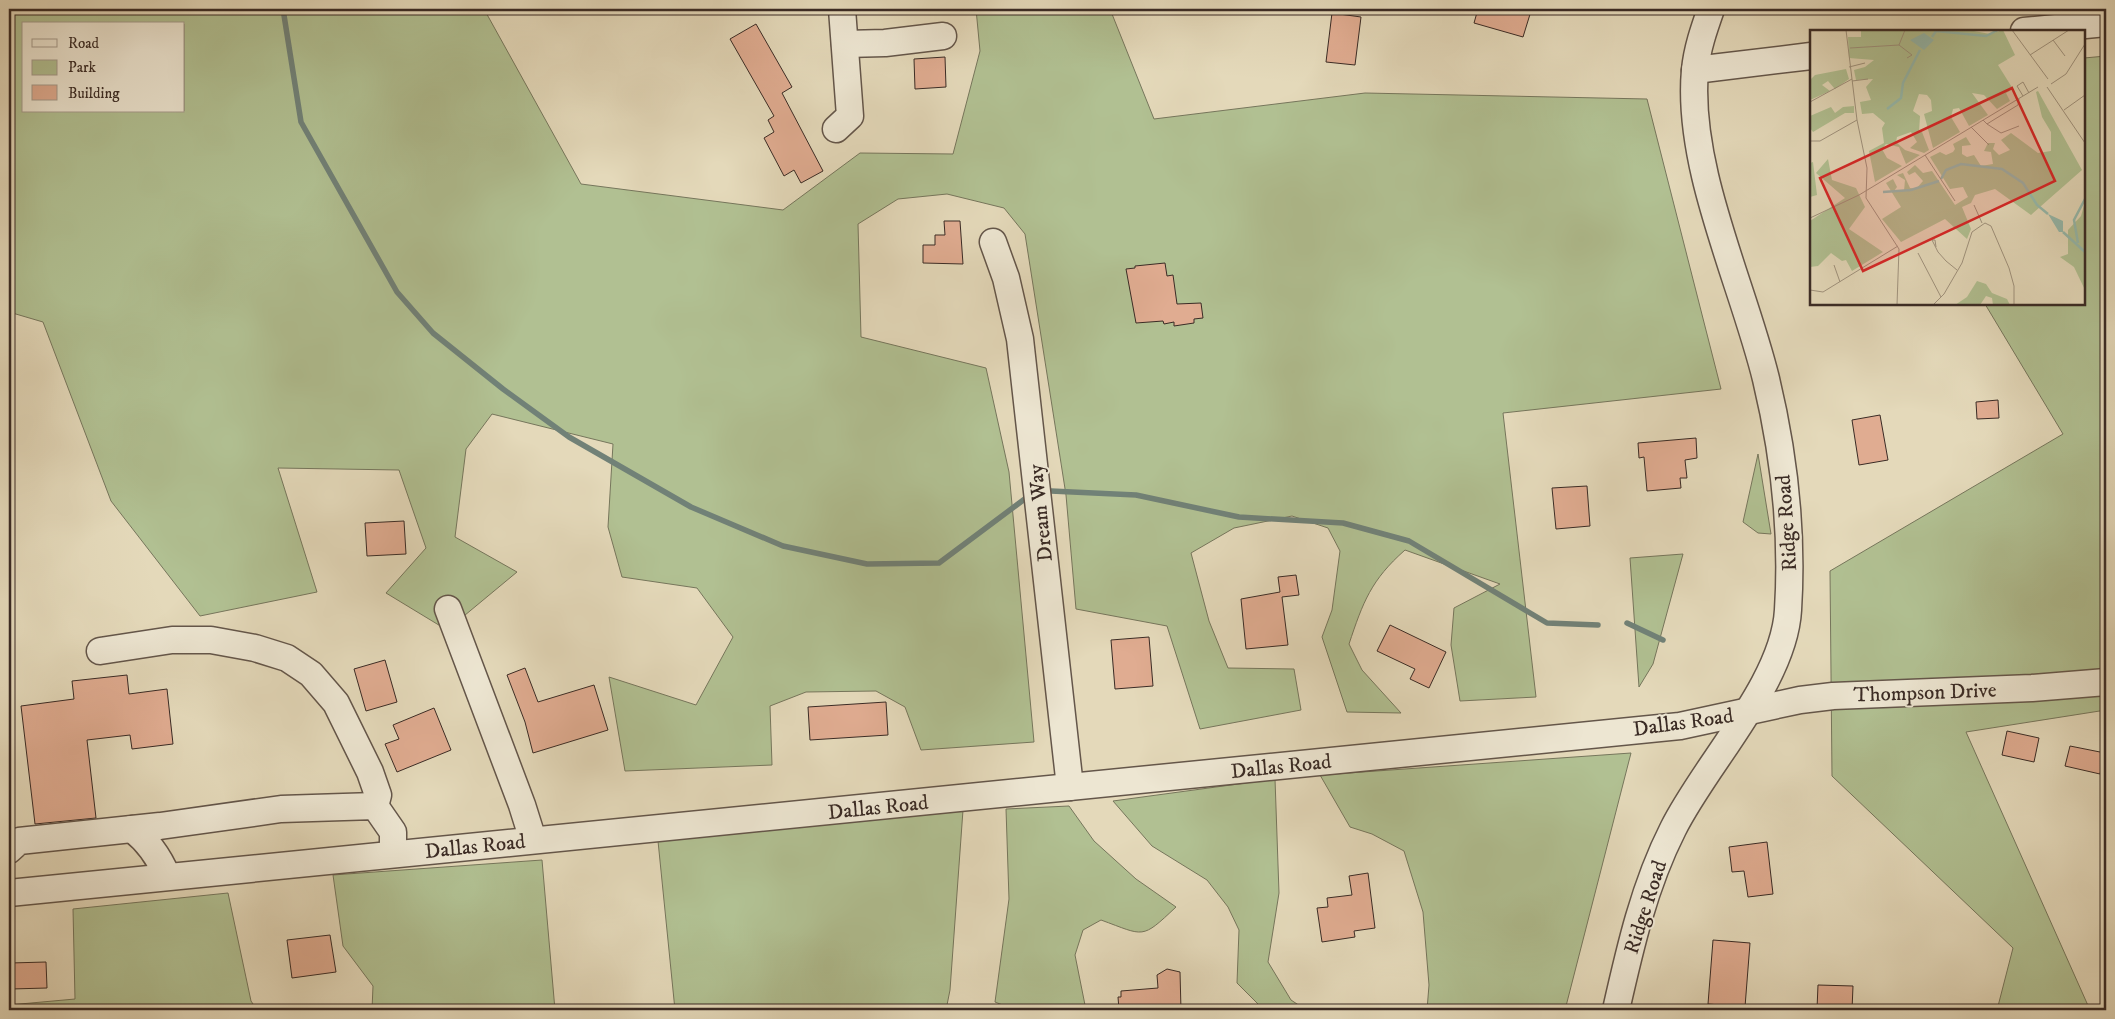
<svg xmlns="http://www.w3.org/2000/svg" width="2115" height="1019" viewBox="0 0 2115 1019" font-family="'IM FELL DW Pica',serif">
  <rect width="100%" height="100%" fill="#e4d9ba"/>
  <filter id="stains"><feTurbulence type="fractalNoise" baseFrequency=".004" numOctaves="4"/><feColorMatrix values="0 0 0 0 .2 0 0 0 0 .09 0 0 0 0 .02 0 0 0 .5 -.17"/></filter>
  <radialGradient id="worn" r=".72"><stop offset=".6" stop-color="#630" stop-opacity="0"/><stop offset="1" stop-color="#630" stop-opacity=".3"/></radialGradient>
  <g fill="#b1c092" stroke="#76765c" fill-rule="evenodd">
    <path d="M9,9H484L581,184L783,210L860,153L953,154L980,51L976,9H1110L1154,119L1365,93L1647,99L1721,389L1503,413L1536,697L1460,701L1451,645L1454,608L1500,584L1405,550C1371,580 1363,602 1349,644L1362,670L1401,713L1347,712L1322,637L1332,610L1340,551L1328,528L1292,516L1234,528L1191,553L1209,621L1228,668L1294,669L1301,710L1200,729L1167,626L1076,609L1066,495L1025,234L1004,208L947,194L898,199L858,224L861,337L986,368L1009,472L1034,742L921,750L905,707L876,691L806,692L770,706L772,765L625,771L609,677L696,705L733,637L697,588L622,577L608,527L613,444L492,414L466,449L455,537L517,572L447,630L386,593L426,548L399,470L278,468L317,592L200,616L111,501L43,322L9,312ZM24,24H184V111H24Z"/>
    <polygon points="2106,56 2106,710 1966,732 2090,1010 1997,1010 2013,948 1832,776 1830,571 2063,434 1985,304 2084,304 2084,58"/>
    <polygon points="1758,454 1771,534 1758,533 1743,522"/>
    <polygon points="1683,554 1653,664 1639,687 1630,558"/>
    <polygon points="1631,753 1565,1010 1427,1010 1429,985 1423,912 1404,851 1372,834 1350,827 1320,775"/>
    <polygon points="1275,779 1279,893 1268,962 1291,1000 1306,1010 1264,1010 1237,983 1239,930 1228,907 1207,880 1152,846 1113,801"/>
    <path d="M1069,806L1094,841L1136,879L1176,907C1141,940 1145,936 1101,920L1083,930L1075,955L1086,1010H1015L995,1002L1009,899L1006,809Z"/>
    <polygon points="963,810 950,990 946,1010 675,1010 658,841"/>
    <polygon points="542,860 555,1010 372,1010 373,986 343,946 333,875"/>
    <polygon points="228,893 251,1001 257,1010 9,1010 9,1005 75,999 73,909"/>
  </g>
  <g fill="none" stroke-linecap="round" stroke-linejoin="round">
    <g stroke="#718177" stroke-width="5.5">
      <polyline points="283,9 301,122 397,292 433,333 503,389 569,437 691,507 783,546 867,564 939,563 1030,495"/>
      <polyline points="1051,491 1136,495 1239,517 1343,523 1409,541 1547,623 1598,625"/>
      <polyline points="1627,623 1663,640"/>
    </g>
  </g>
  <g fill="#e0ac91" stroke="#3a2b25">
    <polygon points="1478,9 1522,9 1531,11 1523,37 1474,23"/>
    <polygon points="1332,13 1361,17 1355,65 1326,62"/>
    <polygon points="756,24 792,87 782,93 823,171 801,183 794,170 784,176 764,138 774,132 768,120 774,116 730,39"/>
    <polygon points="945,57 946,87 915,89 914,59"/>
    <polygon points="944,221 960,221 963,264 923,263 923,245 935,245 935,235 945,235"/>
    <polygon points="1165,263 1167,276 1173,275 1177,304 1201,303 1203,318 1194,319 1194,323 1174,326 1174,322 1164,324 1163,321 1136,323 1126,269 1135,268 1135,266"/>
    <polygon points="1998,400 1999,418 1977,419 1976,402"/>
    <polygon points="1880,415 1888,460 1859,465 1852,420"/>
    <polygon points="1696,438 1697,458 1685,460 1687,478 1680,478 1681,488 1647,491 1644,457 1639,458 1638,443"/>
    <polygon points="1587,486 1590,526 1556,529 1552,488"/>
    <polygon points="404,521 406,554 367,556 365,523"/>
    <polygon points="1296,575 1299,595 1282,597 1288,645 1246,649 1241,599 1280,592 1278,577"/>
    <polygon points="1390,625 1446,652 1429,688 1410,679 1415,669 1377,651"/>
    <polygon points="1149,637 1153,686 1115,689 1111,640"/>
    <polygon points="385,660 397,702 366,711 354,669"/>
    <polygon points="525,668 538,702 594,685 608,730 533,753 525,722 507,675"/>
    <polygon points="127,675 129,694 167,689 173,744 132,749 130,735 87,740 96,818 35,824 21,706 74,699 72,681"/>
    <polygon points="886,702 888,735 810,740 808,707"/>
    <polygon points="434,708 451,750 397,772 385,744 399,739 393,725"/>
    <polygon points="2007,731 2039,738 2034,762 2002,755"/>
    <polygon points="2070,746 2105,753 2100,774 2065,766"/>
    <polygon points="1767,842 1773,894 1748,897 1744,871 1732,872 1729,847"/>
    <polygon points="1368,873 1375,928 1354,931 1355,937 1322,942 1317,908 1328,907 1327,898 1352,895 1349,876"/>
    <polygon points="330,935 336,972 292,978 287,940"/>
    <polygon points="1713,940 1750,943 1745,1007 1708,1004"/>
    <polygon points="46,962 47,988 11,989 10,963"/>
    <polygon points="1167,969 1180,972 1181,1010 1119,1010 1118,997 1121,997 1121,991 1158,988 1157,975"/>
    <polygon points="1818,985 1853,986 1852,1010 1817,1009"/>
  </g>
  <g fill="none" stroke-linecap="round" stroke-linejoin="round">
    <g stroke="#64564a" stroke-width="29">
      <g id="minor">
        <polyline points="2024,31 2106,23"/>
        <polyline points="845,44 885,43 943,36"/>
        <polyline points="1695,70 1811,56"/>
        <polyline points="836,129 850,116 842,9"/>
        <polyline points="993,242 1006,278 1020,339 1070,787"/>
        <polyline points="448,609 522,805 533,840"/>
        <polyline points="100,651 172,640 211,640 255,648 287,658 311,674 336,703 370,772 378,795 375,806"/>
        <path d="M132,829C149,842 159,857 167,876"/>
        <polyline points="9,850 19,841 160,826 281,809 375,806 393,832 393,854"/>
        <polyline points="9,893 1680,726 1800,700 1833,696 2032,688 2106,682"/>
        <path d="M1616,1010C1630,948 1644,886 1673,829C1705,764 1784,683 1788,610C1793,532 1784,454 1766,379C1743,284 1686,168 1695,70C1697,49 1704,29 1711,9"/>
      </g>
    </g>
    <use href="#minor" stroke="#ede6d2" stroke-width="26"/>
  </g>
  <g text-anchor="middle" stroke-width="4" stroke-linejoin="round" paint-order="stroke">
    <g font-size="21" fill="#3a2b25" stroke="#ede6d2">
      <text transform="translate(1040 513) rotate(-96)" y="7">Dream Way</text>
      <text transform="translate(1786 523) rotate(-94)" y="7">Ridge Road</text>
      <text transform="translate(1925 692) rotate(-2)" y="7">Thompson Drive</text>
      <text transform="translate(1683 722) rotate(-8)" y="7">Dallas Road</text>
      <text transform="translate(1281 766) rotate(-6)" y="7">Dallas Road</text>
      <text transform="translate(878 807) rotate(-6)" y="7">Dallas Road</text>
      <text transform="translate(475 846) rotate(-6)" y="7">Dallas Road</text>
      <text transform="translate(1645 907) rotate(-72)" y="7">Ridge Road</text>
    </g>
  </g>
  <g transform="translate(1810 30)">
    <rect width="275" height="275" fill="#e4d9ba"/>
    <path d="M51,0L164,1L180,4L193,0L205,25L188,35L203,59L196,63L200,71L187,79L174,65L162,63L178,85L159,96L149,78L143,79L141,87L150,102L123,118L114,84L122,81L121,70L117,65L109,64L103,81L110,86L109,102H112L119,120L114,123L100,118L107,112L101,102L87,107L86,112L95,120L110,125L96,134L89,117L76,114L72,119L77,128L92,136L65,152L59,121L74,113L72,98L75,93L63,83L52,84L50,72L61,70L56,57L63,49L46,50L44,40L55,37L64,30L39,28L38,7H51ZM36,39L39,49L25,59L18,51L12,55L20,61L0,70V50L5,45ZM228,61L272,140L221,185L185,159L165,165L161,173L152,177L161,199L157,209L135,189L91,212L72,189L91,177L76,153L83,149L87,157L84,161H94L95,150L87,145L93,143L100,158L106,159L113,151L105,142L99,145L97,142L105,135L113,143L122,141L145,175L158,167L153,157L140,159L120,127L130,122L136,125L143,122L145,119L143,114L156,107L161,115L152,116V124L157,127L164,125L171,136L183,134L181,122L174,121L178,113H185L183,119L189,125L200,120L191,110L201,103L228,123L241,121V102L232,87L226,62ZM44,76V83H35L3,102L0,98V86L21,77L25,83L33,77ZM18,129L22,150L46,158L55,177L39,199L73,222L42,241L36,230L32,231L21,223L8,236L0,237V191L35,168L6,143ZM3,132L7,165L0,167V133ZM275,172V260L264,237L250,227L258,224V200L271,186ZM167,251L176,254L182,263L197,269L200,275H183L182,268L176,266L170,275H145L157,267Z" fill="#b1c092"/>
    <path d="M114,3L124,10L114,20L100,10ZM238,184L253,191V202H249Z" fill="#96baad"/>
    <path fill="none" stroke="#96baad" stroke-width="2.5" d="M122,7L126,1L176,6L188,0M77,79L91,68L93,53L110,20M131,149L136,140L151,134L192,139L213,153L227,175L238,184M73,162L101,160L129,151M253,202L275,222M268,213L264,190L275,169"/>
    <path fill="none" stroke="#a0937e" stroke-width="1" d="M36,0L47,90L57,138L56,168L89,219L87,275M202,0L238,49M243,10L255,26M89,15L95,0M40,18L89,15L102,25L97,28M220,25L259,0M39,37L55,33M42,51L58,49M241,54L256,44L275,14M237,57L275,113M213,66L207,56L213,52L219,63M0,72L42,49M254,80L275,65M173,90L177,94L185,89L208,75L209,69M177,94L191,103L209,96M161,97L179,115M0,111H10L47,90M115,125L145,171M164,175L172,193M0,188L49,165L228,57M126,217L125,210H122L128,222L136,231L147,240M108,223L131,267M24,235L30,252M0,260L13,262L88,216M123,275L134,264L152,233L162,202L175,193L181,196L199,238L204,256V275"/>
    <path fill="#d62828" fill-opacity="0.15" stroke="#d62828" stroke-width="2.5" d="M202,58L245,151L53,241L10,148Z"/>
    <rect width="275" height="275" fill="none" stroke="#3a2b25" stroke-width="2.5"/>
  </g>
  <rect width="2115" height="1019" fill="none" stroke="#e4d9ba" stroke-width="30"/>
  <rect x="10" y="10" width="2095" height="999" fill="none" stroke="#3a2b25" stroke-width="2.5"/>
  <rect x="15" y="15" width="2085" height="989" fill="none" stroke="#3a2b25"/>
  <rect x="22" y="22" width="162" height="90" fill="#ede6d2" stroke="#a59b8d"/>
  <rect x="32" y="39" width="25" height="8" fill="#ede6d2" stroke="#a59b8d"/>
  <text x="68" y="48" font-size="15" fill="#3a2b25">Road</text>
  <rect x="32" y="60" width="25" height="15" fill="#b1c092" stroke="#a59b8d"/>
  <text x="68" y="72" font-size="15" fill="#3a2b25">Park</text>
  <rect x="32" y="85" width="25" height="15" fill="#e0ac91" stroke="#a59b8d"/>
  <text x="68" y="98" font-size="15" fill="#3a2b25">Building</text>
  <rect width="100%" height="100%" filter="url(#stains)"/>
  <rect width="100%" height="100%" fill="url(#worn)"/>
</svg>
